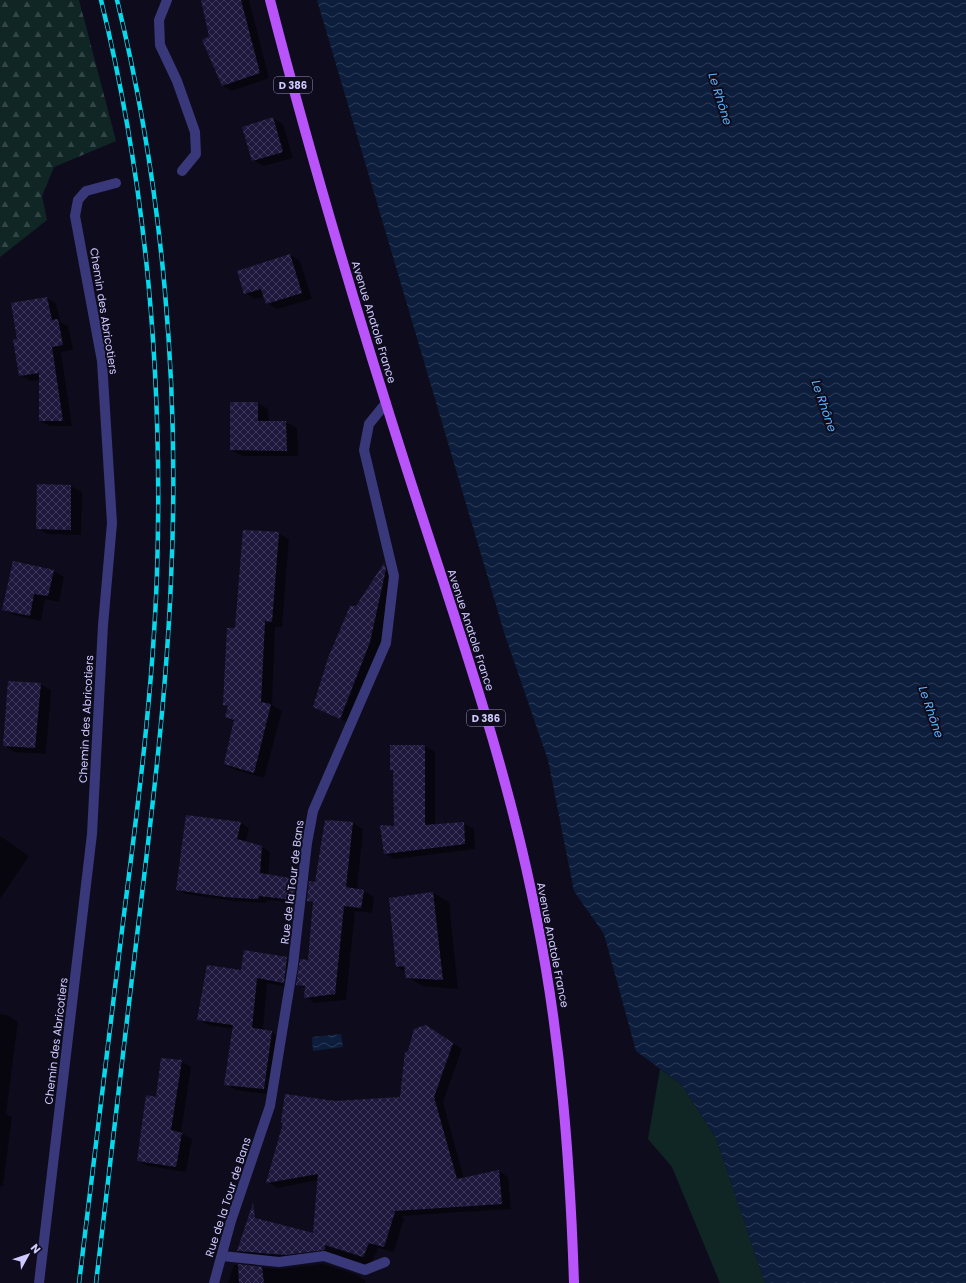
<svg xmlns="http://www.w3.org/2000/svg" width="966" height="1283" viewBox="0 0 966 1283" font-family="Poppins,sans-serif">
  <defs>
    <pattern id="forest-firs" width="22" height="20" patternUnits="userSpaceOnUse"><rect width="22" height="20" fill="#0f2625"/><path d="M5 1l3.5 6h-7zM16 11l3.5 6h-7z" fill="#314446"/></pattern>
    <pattern id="water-waves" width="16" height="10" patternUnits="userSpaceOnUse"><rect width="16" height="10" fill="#0c1e3c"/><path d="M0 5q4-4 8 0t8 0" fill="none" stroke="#2e3d59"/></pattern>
    <pattern id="building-cross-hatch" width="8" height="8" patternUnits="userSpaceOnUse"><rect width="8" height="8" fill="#1f183d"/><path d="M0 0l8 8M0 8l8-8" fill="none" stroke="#3e385a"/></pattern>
  </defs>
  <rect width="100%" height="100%" fill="#0e0c1c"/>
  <polygon fill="#0f2625" points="660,1069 682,1085 716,1138 765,1283 720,1283 672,1167 648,1139"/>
  <polygon fill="url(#forest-firs)" points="0,0 79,0 116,141 54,167 42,196 47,220 0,257"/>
  <g fill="url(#water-waves)">
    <polygon points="317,0 966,0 966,1283 765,1283 716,1138 682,1085 636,1051 604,934 574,891 548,760 504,632"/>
    <polygon points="341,1034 343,1047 313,1051 312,1037"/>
  </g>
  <g fill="#0007">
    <polygon points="202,0 249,0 269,78 232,91 223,86"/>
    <polygon points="273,118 283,124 293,158 264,166 253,160"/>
    <polygon points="290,255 300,261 312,299 277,309 267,303 264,297 255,299 245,293"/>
    <polygon points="47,298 56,303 60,322 68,326 73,350 61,352 72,426 50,426 40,421 40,380 30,381 20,375 18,340"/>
    <polygon points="258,403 268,409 269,422 286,422 297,428 298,456 242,456 231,450"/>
    <polygon points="38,485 71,486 82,492 81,535 48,534 37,528"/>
    <polygon points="278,533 289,539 282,627 275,627 272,705 282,711 264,778 235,770 225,764 235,722 226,717 229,707 224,704 236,629"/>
    <polygon points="13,562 54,571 64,577 59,602 45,599 41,621 14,615 3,609"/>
    <polygon points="385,565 394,570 396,575 380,648 351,724 325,712 356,607"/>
    <polygon points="40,684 51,690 46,754 14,752 4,745"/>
    <polygon points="425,746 435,752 435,825 463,823 474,829 475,849 395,859 385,854 395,827 394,772 391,770"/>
    <polygon points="326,821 353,823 363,829 357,890 364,891 374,897 372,913 355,911 346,1000 315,1003 305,997 306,989 297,984 308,961 314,904 308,901 315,883"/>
    <polygon points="241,823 249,828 245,843 262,847 270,852 268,875 296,880 304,884 302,904 267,900 266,903 234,901 185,894 177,889"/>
    <polygon points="0,836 29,856 0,899"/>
    <polygon points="433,893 449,902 458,989 423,986 407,977 406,972 397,967"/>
    <polygon points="245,952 287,958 297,964 294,988 267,983 263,1030 272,1032 282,1038 274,1095 236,1090 226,1084 234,1029 208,1025 198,1019 242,971"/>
    <polygon points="0,1014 7,1015 18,1022 6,1114 12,1117 3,1186 0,1186"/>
    <polygon points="436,1032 462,1049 443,1102 464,1179 499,1171 508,1177 511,1209 401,1216 404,1218 394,1252 378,1248 370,1266 334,1254 289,1260 247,1256 238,1251 314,1234 318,1180 277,1188 268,1182 335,1102 400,1098"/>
    <polygon points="181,1061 191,1067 181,1133 192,1139 186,1172 148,1166 138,1161 156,1098"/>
    <polygon points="323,1264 355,1274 366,1281 365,1283 228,1283 234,1265 280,1269"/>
  </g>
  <g fill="url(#building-cross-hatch)">
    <polygon points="201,0 241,0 260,73 222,86 202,40 209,36"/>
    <polygon points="273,117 283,152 252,161 242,127"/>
    <polygon points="290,254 302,293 266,304 261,289 244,294 237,271"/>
    <polygon points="47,297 52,320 58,319 63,345 52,347 63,421 39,421 39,373 19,376 13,339 17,339 11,303"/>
    <polygon points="230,402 258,402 258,421 286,421 287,451 230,450"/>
    <polygon points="37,484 71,485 71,530 36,529"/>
    <polygon points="243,530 279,532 272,622 265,621 261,702 271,704 254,773 224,764 234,720 225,717 228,706 223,705 227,628 235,628"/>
    <polygon points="13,561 54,570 48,596 34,594 30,616 2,610"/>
    <polygon points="384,563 386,569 370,642 340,719 313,707 328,658 350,606 356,606"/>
    <polygon points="8,681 41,683 35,748 3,746"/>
    <polygon points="390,745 425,745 425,825 464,822 465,844 384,854 380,825 394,826 393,770 390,770"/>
    <polygon points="186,815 241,822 237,839 262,846 260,873 296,879 294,900 259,896 258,899 225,897 176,890"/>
    <polygon points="325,820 353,822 346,887 364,890 361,908 344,906 335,994 304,998 305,986 296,985 300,959 308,960 313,902 307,901 309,881 315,882"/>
    <polygon points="433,892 443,980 406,978 404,966 396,967 389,898"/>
    <polygon points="244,950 287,957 284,983 257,978 252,1028 242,1026 272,1031 264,1089 224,1085 233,1025 197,1020 207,965 241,970"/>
    <polygon points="426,1025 453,1043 434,1097 457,1179 499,1170 502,1204 394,1211 395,1212 384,1247 369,1243 363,1257 325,1245 325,1250 286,1255 237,1251 253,1203 255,1218 313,1233 318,1174 266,1183 283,1123 281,1122 285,1094 335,1101 400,1097 405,1052 408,1051 414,1029"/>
    <polygon points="161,1058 182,1060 171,1130 182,1133 176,1167 137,1161 146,1095 156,1097"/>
    <polygon points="238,1264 262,1267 264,1283 239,1283"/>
  </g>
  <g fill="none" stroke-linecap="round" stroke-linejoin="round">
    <g stroke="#39387a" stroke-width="10">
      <polyline points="167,0 159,20 160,45 177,81 195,132 196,154 182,171"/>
      <polyline points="222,1256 279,1262 324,1256 365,1270 385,1262"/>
      <polyline points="39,1283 92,834 103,625 112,523 102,361 75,216 78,200 86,191 116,183"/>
      <polyline points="214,1283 231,1221 270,1106 293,965 307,843 313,811 386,643 394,576 364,450 369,424 386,403"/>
    </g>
    <path stroke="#b953fa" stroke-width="10" d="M270,0C311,159 358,317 408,473C455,620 508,767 537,920C561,1040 570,1161 574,1283"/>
    <g stroke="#06d9ec" stroke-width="4.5">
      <g id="rail">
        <path d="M79,1283C94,1163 108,1042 123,922C138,806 153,690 157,573C163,381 147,187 101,0"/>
        <path d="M96,1283C109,1176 121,1068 134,961C149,834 166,707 171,580C180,388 163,186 117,0"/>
      </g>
    </g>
    <use href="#rail" stroke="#0e0c1c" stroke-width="3" stroke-dasharray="9" stroke-linecap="butt"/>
  </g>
  <g text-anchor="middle" stroke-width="4" stroke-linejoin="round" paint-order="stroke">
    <g fill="#0e0c1c" stroke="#9490ba" stroke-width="1">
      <rect x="274" y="77" width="38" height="16" rx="3"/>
      <rect x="467" y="710" width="38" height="16" rx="3"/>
    </g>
    <g font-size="10" font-weight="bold" fill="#cec9fe">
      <text x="293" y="89">D 386</text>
      <text x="486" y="722">D 386</text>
    </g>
    <g font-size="11" fill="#cec9fe" stroke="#0e0c1c">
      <text transform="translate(104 311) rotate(81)" y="4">Chemin des Abricotiers</text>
      <text transform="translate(374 322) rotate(73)" y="4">Avenue Anatole France</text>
      <text transform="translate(471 630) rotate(72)" y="4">Avenue Anatole France</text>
      <text transform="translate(86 719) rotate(-87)" y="4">Chemin des Abricotiers</text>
      <text transform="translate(292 882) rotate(-83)" y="4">Rue de la Tour de Bans</text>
      <text transform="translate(553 945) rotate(79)" y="4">Avenue Anatole France</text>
      <text transform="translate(56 1041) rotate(-83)" y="4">Chemin des Abricotiers</text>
      <text transform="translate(228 1197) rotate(-72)" y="4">Rue de la Tour de Bans</text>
    </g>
    <g font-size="12" font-style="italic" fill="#5ab3fb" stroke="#0e0c1c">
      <text transform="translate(720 99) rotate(73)" y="4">Le Rhône</text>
      <text transform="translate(824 406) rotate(71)" y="4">Le Rhône</text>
      <text transform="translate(931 712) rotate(71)" y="4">Le Rhône</text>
    </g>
  </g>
  <g transform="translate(28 1255) rotate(50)" stroke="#0e0c1c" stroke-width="3" paint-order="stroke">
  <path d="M0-3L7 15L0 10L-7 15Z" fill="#cec9fe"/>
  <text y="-6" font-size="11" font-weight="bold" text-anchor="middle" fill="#cec9fe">N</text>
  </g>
</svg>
